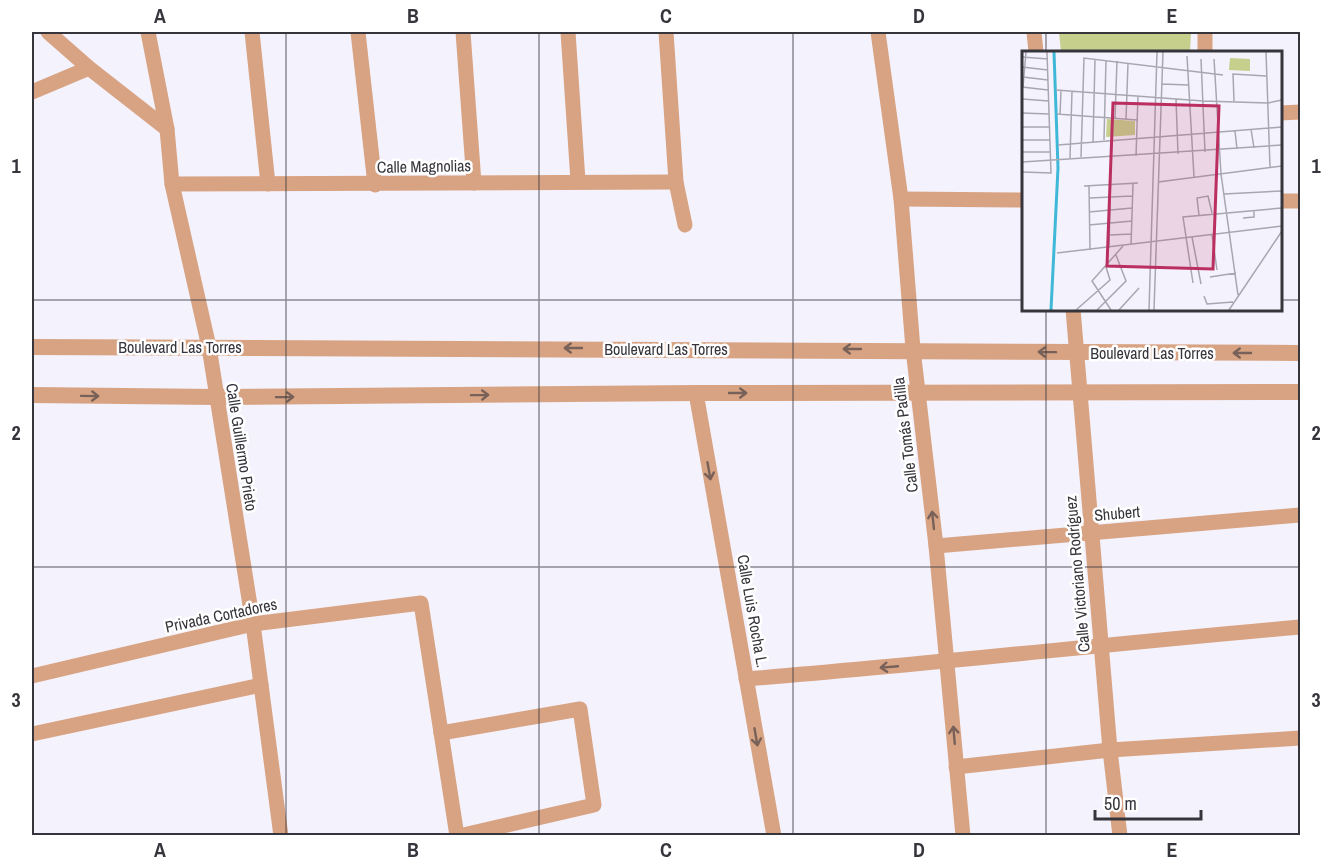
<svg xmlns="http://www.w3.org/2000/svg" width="1332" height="867" viewBox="0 0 1332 867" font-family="'Archivo Narrow',sans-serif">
  <rect width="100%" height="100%" fill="#f4f2fd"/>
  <polygon fill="#c6cf8c" points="1059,32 1191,32 1190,52 1061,52"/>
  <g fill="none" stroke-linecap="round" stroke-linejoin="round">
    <g stroke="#d8a382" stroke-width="15">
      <polyline points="48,32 89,68 167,129"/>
      <polyline points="148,32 167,129 172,184 209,347 253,624 281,836"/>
      <polyline points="252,32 268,184"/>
      <polyline points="358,32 375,185"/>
      <polyline points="463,32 474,183"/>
      <polyline points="568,32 578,181"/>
      <polyline points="666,32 676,182 685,225"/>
      <polyline points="878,32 901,199 913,349 936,546 963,836"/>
      <polyline points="1034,32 1036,52"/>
      <polyline points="1205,52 1205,32"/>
      <polyline points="32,92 89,68"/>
      <polyline points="1280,113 1300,112"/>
      <polyline points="172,184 676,182"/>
      <polyline points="901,199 1023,200"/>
      <polyline points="1280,201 1300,201"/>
      <polyline points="1073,309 1110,750 1120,836"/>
      <polyline points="696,393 774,836"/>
      <polyline points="936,546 1300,515"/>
      <polyline points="32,676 253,624 421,603 457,836"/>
      <path d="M746,679C931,664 1116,643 1300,627"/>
      <polyline points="441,733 580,709 594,805 459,836"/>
      <polyline points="32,734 261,685"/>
      <polyline points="956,767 1110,750 1300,738"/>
    </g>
    <g stroke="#d8a382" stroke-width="16">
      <polyline points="32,347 1300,353"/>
      <polyline points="32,395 216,397 696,393 1300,392"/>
    </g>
  </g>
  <defs><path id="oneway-shaft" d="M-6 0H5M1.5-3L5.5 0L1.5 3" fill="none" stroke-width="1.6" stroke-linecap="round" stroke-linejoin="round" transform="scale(1.5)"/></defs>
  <g stroke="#776158">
    <use href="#oneway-shaft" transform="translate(573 348) rotate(-180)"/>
    <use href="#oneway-shaft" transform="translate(852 349) rotate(-180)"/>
    <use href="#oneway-shaft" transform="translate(1047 352) rotate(-179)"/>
    <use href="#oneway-shaft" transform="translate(1242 353) rotate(180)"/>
    <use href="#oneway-shaft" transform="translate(738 393)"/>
    <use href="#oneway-shaft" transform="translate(480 395) rotate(-1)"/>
    <use href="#oneway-shaft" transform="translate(90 396) rotate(1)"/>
    <use href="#oneway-shaft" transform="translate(285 397) rotate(-1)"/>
    <use href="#oneway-shaft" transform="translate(709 471) rotate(80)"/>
    <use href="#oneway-shaft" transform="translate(933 520) rotate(-96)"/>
    <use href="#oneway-shaft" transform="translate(889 667) rotate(175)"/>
    <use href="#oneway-shaft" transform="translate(954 735) rotate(-95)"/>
    <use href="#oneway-shaft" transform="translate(756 737) rotate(80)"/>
  </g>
  <path fill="none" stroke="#36353c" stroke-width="1.5" stroke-opacity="0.55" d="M286,32V836M539,32V836M793,32V836M1046,32V52M32,300H1023M1280,300H1300M1046,309V836M32,567H1300"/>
  <g text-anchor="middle" stroke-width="5" stroke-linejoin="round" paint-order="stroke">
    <g font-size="16" fill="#36353c" stroke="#fff">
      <text transform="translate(424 166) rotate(-1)" y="6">Calle Magnolias</text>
      <text x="180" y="353">Boulevard Las Torres</text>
      <text x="666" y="355">Boulevard Las Torres</text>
      <text x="1152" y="359">Boulevard Las Torres</text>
      <text transform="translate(905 435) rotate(-97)" y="6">Calle Tomás Padilla</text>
      <text transform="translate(242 447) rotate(81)" y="6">Calle Guillermo Prieto</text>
      <text transform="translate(1117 513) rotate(-5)" y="6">Shubert</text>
      <text transform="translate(1077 574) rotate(-95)" y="6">Calle Victoriano Rodríguez</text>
      <text transform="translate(753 611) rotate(80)" y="6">Calle Luis Rocha L.</text>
      <text transform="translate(221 615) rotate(-12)" y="6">Privada Cortadores</text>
    </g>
  </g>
  <g transform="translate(1022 51)">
    <rect width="260" height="260" fill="#f4f2fd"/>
    <path d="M208,7L228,8V20L207,19ZM85,68L113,70V84L84,86Z" fill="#c6cf8c"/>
    <path fill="none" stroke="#3fb8d7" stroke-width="3" d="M29,259L36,117L32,1"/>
    <path fill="none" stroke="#a8a6b0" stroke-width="1.5" d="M244,1L248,116M165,5L172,126M0,6L26,8M179,8L183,101M192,8L199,123L216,244M0,16L26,19M1,26L26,29M140,33L166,34M0,36L26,39M1,36L4,1M34,39L181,50L246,52L260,49M0,48L27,50M154,48L156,103M212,50L211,23L244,25M0,62L27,63M35,63L115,69M38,64L39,39M93,67L95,10M104,68L106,12M0,76H27M229,78L232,97M213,80L215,98M0,89H28M82,89L84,9M71,91L73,8M36,94L260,76M0,101H29M114,105L116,45M59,106L62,7L201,24M48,107L50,40M0,111L260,94M0,121L29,122L25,1M136,131L260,115M62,135L116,132M67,135L68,199M202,143L260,140M68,147L110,145M67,161L110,157M177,164L175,147L186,145L190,162M221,167L232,166V159M67,174L110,170M88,184L109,183M190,184L195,219M170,186L179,233M109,194L111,133M87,197L89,108M35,202L260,175M188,226L214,222M171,232L161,166L260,157M182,245L185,253L211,251M54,259L88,229L84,216M75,259L104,230L94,204M89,259L70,230L101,195M97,259L117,237M127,259L135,1M132,259L141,1M207,259L260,180"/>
    <path fill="#bb2e60" fill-opacity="0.15" stroke="#bb2e60" stroke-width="3" d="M91,52L197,55L191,218L85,215Z"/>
    <rect width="260" height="260" fill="none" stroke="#36353c" stroke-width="3"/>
  </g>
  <rect width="1332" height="867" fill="none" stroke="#ffffff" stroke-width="66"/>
  <path d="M1095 810v9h106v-9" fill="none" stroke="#36353c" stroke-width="3"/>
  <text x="1104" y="810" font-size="18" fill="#36353c" stroke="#ffffff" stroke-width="4.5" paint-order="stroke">50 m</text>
  <rect x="33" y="33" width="1266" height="801" fill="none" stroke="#36353c" stroke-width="2"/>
  <g font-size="20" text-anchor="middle" font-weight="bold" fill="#36353c">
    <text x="160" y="23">A</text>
    <text x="413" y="23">B</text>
    <text x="666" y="23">C</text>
    <text x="919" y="23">D</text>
    <text x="1172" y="23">E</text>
    <text x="16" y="173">1</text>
    <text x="1316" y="173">1</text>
    <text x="16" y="440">2</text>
    <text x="1316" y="440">2</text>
    <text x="16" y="707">3</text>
    <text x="1316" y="707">3</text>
    <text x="160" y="857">A</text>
    <text x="413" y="857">B</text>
    <text x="666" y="857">C</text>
    <text x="919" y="857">D</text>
    <text x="1172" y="857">E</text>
  </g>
</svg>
